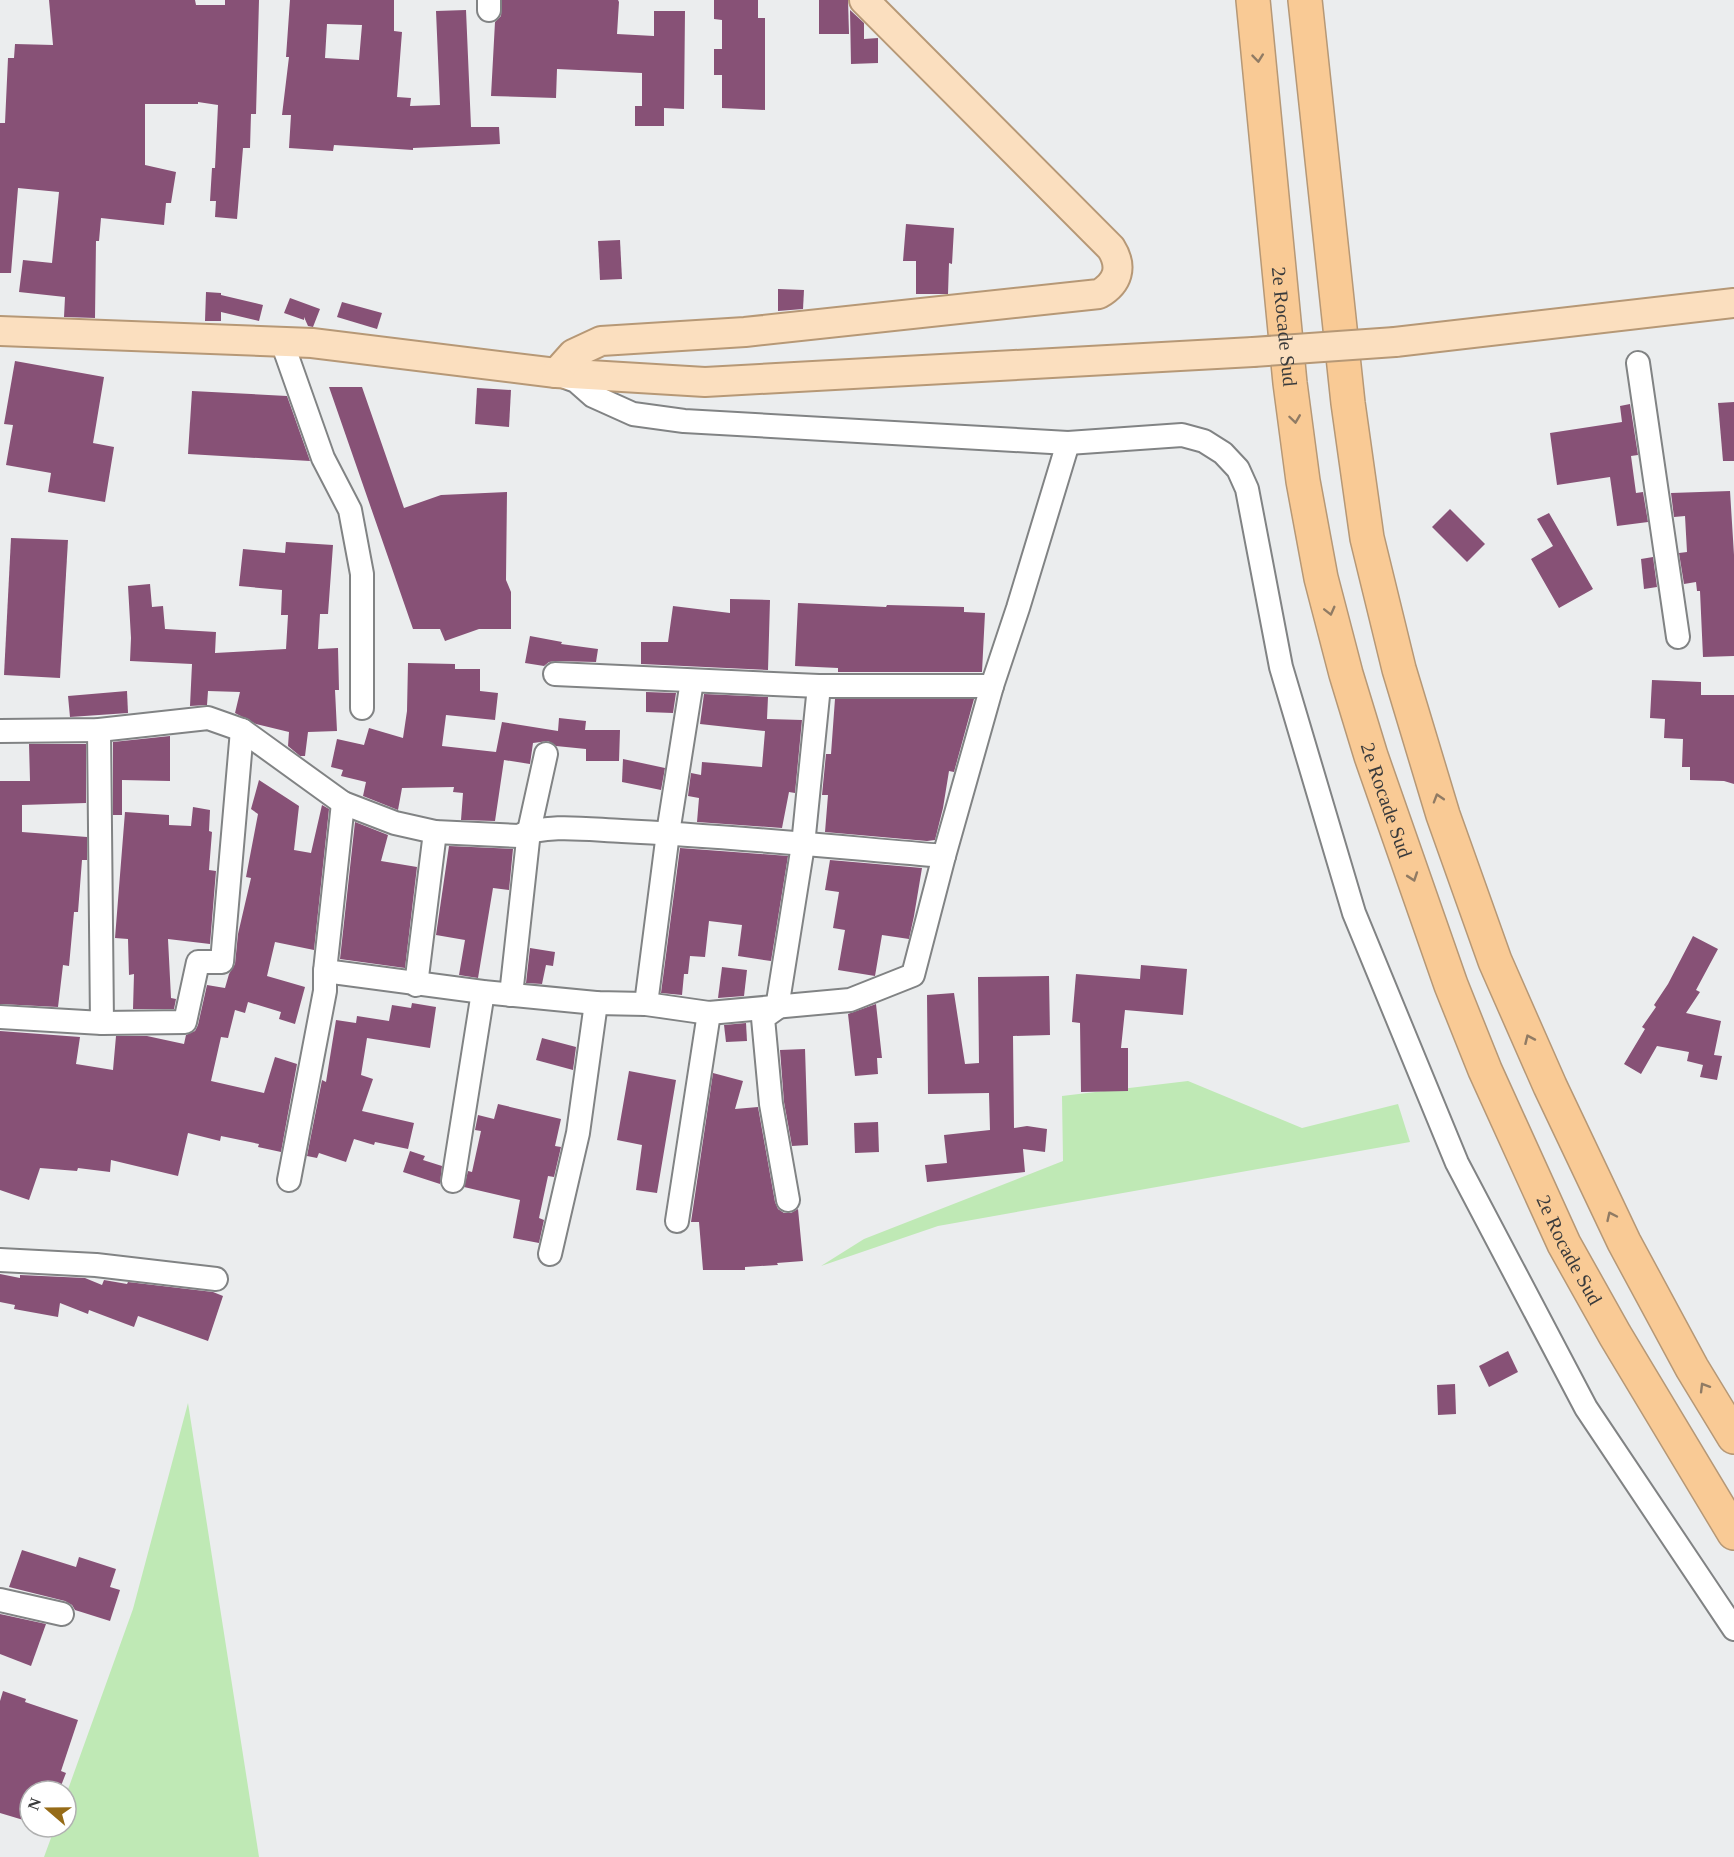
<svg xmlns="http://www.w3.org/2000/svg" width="1734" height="1857" viewBox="0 0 1734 1857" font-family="'Times New Roman',serif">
  <rect width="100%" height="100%" fill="#ebedee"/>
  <g fill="#bfe9b5">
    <polygon points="1188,1081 1302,1128 1398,1104 1410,1142 938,1226 821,1266 864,1239 1063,1161 1062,1096"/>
    <polygon points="188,1403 259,1857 44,1857 55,1827 66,1827 66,1795 133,1609"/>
  </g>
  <g fill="#875176" fill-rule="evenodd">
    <polygon points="49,0 195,0 196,5 225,5 225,0 259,0 256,114 251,114 250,148 243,148 237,219 215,217 216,201 210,201 212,168 215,168 218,105 198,102 198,104 145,104 145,165 176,172 171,203 166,203 164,225 101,218 99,241 96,241 95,318 64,317 65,297 19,292 23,260 52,263 59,192 18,188 11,273 0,273 0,123 5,123 8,58 14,58 15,44 53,45"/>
    <path d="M290,0H394V31L402,32L397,97L411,98L410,106L440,105L436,11L466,10L471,127H499L500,144L413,148V150L334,145L333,151L289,148L291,115H282L289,57H286ZM327,24L362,25L359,60L325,58Z"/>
    <polygon points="502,0 618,0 619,2 617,34 654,36 654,11 685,11 684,109 664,108 664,126 635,126 635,106 642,106 642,73 557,69 556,98 491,96 495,22 501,16"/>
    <polygon points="714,0 758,0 758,18 765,18 765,110 722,108 722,75 714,75 714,49 722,49 722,20 714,19"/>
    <polygon points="819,0 848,0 849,34 819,34"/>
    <polygon points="850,10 864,23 864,39 878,38 878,63 851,64"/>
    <polygon points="906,224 954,228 952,264 949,263 948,294 916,294 916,261 903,261"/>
    <polygon points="620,240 622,279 600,280 598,241"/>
    <polygon points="778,289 804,290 803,309 778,311"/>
    <polygon points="206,292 221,293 221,295 263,305 259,321 221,312 221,321 205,321"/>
    <polygon points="290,298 320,309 313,327 308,326 304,317 304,320 284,313"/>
    <polygon points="342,302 382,313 377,329 337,317"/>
    <polygon points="15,361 104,377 93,443 114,447 105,502 48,492 51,473 6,465 13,425 4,424"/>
    <polygon points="329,387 362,387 404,508 441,495 507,492 506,580 511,592 511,629 479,629 445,641 440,629 413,629"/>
    <polygon points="477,388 511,390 509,427 475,424"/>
    <polygon points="192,391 287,396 310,461 188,454"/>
    <polygon points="1734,402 1734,461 1723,461 1718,403"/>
    <polygon points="1630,404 1638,455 1631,456 1636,493 1643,492 1648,522 1617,526 1610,477 1557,485 1550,433 1622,422 1620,406"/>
    <polygon points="1730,491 1734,555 1734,656 1703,657 1700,591 1697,591 1696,582 1684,584 1679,553 1687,552 1685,516 1674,517 1671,493"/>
    <polygon points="1450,509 1485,544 1467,562 1432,527"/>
    <polygon points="1549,513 1593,589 1559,608 1531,559 1553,546 1537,519"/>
    <polygon points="11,538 68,540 60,678 4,675"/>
    <polygon points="286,542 333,545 328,614 320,614 318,649 338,648 339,690 335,690 337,731 308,732 305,756 300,756 288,746 289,732 256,724 235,713 240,692 208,691 207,705 190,706 192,664 130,661 131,638 128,586 150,584 152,607 163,606 165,629 216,632 215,653 286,649 288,615 281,615 282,590 239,586 243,549 285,553"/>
    <polygon points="1653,557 1657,587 1644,589 1641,559"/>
    <polygon points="730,599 770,600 768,670 641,664 641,642 668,642 673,606 730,613"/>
    <polygon points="798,603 886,607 887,605 964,607 964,612 985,613 982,672 838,672 838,668 795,666"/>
    <polygon points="530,636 562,642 561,644 598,649 596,662 556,661 549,662 544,666 525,663"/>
    <polygon points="408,663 455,664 455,669 480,669 480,691 498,693 495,720 446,715 442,746 496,752 502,722 558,731 559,718 586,721 585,730 620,730 619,761 586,761 586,749 556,746 548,741 533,743 530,764 504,760 495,821 461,820 463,793 453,792 454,787 402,788 398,810 363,796 366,782 341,776 343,770 331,767 337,739 364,745 369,728 403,738 407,711"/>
    <polygon points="1652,680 1701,682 1701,695 1734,695 1734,784 1724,781 1690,780 1690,767 1682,767 1683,739 1664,738 1665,719 1650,718"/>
    <polygon points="127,691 128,713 70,717 68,696"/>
    <polygon points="646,692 676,693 673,713 646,712"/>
    <polygon points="704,694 768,697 767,719 802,720 795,793 789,792 782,828 697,822 699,798 688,796 691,773 701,775 702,762 762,767 765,731 700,724"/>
    <polygon points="835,699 974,699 954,772 949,771 943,808 935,840 927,841 825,832 828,795 822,795 826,754 831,754"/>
    <polygon points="170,736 170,781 122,780 122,815 113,815 113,742"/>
    <polygon points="29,744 86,744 86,803 22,805 22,832 87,837 87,860 82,860 78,912 74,912 69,966 63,965 58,1007 0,1004 0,781 30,781"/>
    <polygon points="623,759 665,768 661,790 622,782"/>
    <polygon points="259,780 299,806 294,850 311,853 322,805 329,809 314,950 275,942 267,976 305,987 295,1024 279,1019 281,1012 248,1002 245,1013 235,1010 228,1038 221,1037 211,1081 264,1093 275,1057 297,1064 281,1152 258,1147 259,1144 221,1136 220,1141 188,1133 178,1176 111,1160 110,1172 78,1168 77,1171 40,1168 29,1200 0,1190 0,1031 80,1037 76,1064 113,1070 116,1036 147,1036 184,1044 186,1035 195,1031 198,1025 207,985 225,988 229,974 235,964 238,934 251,878 246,877 258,814 251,809"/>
    <polygon points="193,807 210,810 209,831 212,832 209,870 216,871 210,944 168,939 171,998 176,999 174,1009 133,1009 134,974 129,975 128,939 115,938 125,812 169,815 169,825 191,826"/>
    <polygon points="355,822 388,835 381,861 417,867 405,968 340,959"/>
    <polygon points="449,846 513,849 509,890 493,888 478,978 459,975 465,940 436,935"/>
    <polygon points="680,848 788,856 771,961 738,956 742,925 709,921 705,957 690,956 688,974 684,974 682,995 661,993"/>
    <polygon points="830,860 922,868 914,916 909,939 882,935 875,976 838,970 845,930 833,928 839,892 825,890"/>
    <polygon points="1693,936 1718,949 1696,990 1700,992 1686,1013 1721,1021 1714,1055 1722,1056 1717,1080 1700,1077 1703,1065 1687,1061 1689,1052 1657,1046 1641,1074 1624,1064 1645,1029 1642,1027 1656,1007 1654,1005 1668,984"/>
    <polygon points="530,948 555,952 553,966 546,965 542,984 526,983"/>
    <polygon points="1141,965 1187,969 1183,1015 1125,1010 1121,1048 1128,1048 1128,1091 1081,1092 1080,1023 1072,1022 1076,974 1140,979"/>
    <polygon points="722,967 747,970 744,996 718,998"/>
    <polygon points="1049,976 1050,1035 1013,1036 1014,1128 1027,1126 1047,1129 1045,1152 1023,1149 1025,1172 927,1182 925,1165 947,1163 944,1135 990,1130 989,1093 928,1094 927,995 954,993 965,1064 979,1063 978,977"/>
    <polygon points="412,1003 436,1007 430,1048 367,1038 361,1075 373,1079 362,1111 414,1123 408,1149 375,1142 374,1145 354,1139 346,1162 319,1153 317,1158 307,1156 322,1080 326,1082 336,1020 356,1023 357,1016 389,1021 392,1005 411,1008"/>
    <polygon points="876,1004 882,1058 877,1058 878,1074 855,1076 848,1014"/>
    <polygon points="746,1023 747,1041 726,1042 724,1025"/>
    <polygon points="542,1038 576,1047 573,1070 536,1060"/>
    <polygon points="805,1049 808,1145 792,1146 784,1102 780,1050"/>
    <polygon points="629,1071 676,1080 657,1193 636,1190 642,1145 617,1140"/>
    <polygon points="713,1073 743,1081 735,1109 758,1107 775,1202 778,1209 784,1213 791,1213 798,1209 803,1261 777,1263 778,1265 745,1267 745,1270 703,1270 699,1222 691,1222"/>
    <polygon points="498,1104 561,1119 555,1146 561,1147 554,1177 548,1176 539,1218 544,1220 539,1243 513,1238 520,1200 464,1187 468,1171 472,1172 481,1131 475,1130 478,1115 494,1119"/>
    <polygon points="878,1122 879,1152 855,1153 854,1123"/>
    <polygon points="410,1151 425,1156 423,1160 442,1166 440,1184 403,1172"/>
    <polygon points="0,1274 20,1278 20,1275 85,1278 102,1285 104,1280 127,1284 128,1282 213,1292 223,1296 208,1341 138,1316 134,1327 89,1310 88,1314 60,1303 58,1317 14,1309 15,1305 0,1302"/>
    <polygon points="1508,1351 1518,1372 1489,1387 1479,1366"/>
    <polygon points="1455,1384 1456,1414 1438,1415 1437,1385"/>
    <polygon points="22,1550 76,1567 79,1557 116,1569 110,1587 120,1590 110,1621 75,1610 72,1605 65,1601 9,1587"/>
    <polygon points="0,1614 46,1624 31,1666 0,1654"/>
    <polygon points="3,1691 26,1699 25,1702 78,1720 61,1771 66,1773 59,1791 30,1791 30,1822 0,1813 0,1701"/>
  </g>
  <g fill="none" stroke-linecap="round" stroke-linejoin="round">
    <g stroke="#818384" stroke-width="26">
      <g id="minor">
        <polyline points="489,10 489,0"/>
        <polyline points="282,342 323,458 350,510 362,574 362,708"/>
        <polyline points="1638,363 1678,637"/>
        <polyline points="560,375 576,381 593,396 633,414 684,421 1068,443 1182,435 1204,441 1223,453 1238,469 1247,489 1281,667 1354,913 1457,1163 1586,1408 1734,1629"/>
        <polyline points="555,674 819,686 992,686"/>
        <path d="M0,731L99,730L208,718L242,730L343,803L395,823L435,832L519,836C546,823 592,830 622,831C730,836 837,847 944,856L992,686L1018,608L1068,443"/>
        <polyline points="325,971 483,992 596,1003 646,1004 709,1013 850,1000 913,975 944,856"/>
        <polyline points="416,985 435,832"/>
        <polyline points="511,995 529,831 546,754"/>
        <polyline points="646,1004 668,833 692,681"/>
        <polyline points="0,1017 102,1023 99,730"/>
        <polyline points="102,1023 185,1022 198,962 222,962 242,730"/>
        <polyline points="289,1180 325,991 325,971 343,803"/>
        <polyline points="453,1181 483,992"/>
        <polyline points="788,1200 771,1104 763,1018 777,1008 803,845 819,686"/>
        <polyline points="677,1221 709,1013"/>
        <polyline points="550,1254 578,1133 596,1003"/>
        <polyline points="0,1260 96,1265 216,1279"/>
        <polyline points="0,1600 62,1614"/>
      </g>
    </g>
    <g stroke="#b69876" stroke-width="32">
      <g id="major">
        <polyline points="0,331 312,343 556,373 705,382 1253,352"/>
        <polyline points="1395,342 1734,303"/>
        <path d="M556,373L573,354L601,341L745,332L1099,294C1118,283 1123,267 1111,248L864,0"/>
      </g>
    </g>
    <g stroke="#b69876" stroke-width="36">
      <g id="highway">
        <path id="s1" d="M1253,0L1290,383L1303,481L1321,578L1346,674L1371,756L1451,985L1485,1070L1564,1244L1615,1335L1734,1533"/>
        <polyline points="1305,0 1348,403 1367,538 1399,669 1443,815 1495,961 1550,1086 1624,1242 1692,1368 1734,1437"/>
      </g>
    </g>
    <use href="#minor" stroke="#fff" stroke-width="22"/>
    <use href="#major" stroke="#fbdfbf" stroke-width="28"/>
    <use href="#highway" stroke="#f9ca95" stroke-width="33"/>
    <g stroke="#b69876" stroke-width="32" stroke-linecap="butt">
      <polyline id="major-bridge" points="1253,352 1395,342"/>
    </g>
    <use href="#major-bridge" stroke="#fbdfbf" stroke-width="28"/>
  </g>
  <defs><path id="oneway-chevron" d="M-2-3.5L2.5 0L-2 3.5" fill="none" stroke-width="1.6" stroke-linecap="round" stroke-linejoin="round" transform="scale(1.5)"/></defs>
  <g stroke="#907b64">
    <use href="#oneway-chevron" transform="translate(1258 58) rotate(84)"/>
    <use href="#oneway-chevron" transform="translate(1295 419) rotate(82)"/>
    <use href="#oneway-chevron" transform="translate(1330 611) rotate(76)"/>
    <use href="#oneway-chevron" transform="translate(1438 798) rotate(-107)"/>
    <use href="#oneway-chevron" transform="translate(1413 877) rotate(71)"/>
    <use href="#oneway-chevron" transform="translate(1529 1039) rotate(-114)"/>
    <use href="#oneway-chevron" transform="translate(1611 1216) rotate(-115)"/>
    <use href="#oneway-chevron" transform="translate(1704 1387) rotate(-121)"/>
  </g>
  <g text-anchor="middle" stroke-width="6" stroke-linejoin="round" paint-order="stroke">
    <g font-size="20" fill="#3a3b3c" stroke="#fff">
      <text dy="7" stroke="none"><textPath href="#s1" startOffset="328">2e Rocade Sud</textPath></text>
      <text dy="7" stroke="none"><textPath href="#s1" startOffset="814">2e Rocade Sud</textPath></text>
      <text dy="7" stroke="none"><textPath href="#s1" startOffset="1300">2e Rocade Sud</textPath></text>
    </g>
  </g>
  <g transform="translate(48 1809) rotate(290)"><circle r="28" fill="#ffffff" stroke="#b0b1b1" stroke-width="1.5"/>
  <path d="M0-4.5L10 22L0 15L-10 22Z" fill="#966b17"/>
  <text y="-9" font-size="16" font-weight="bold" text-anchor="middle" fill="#3a3b3c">N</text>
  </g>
</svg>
